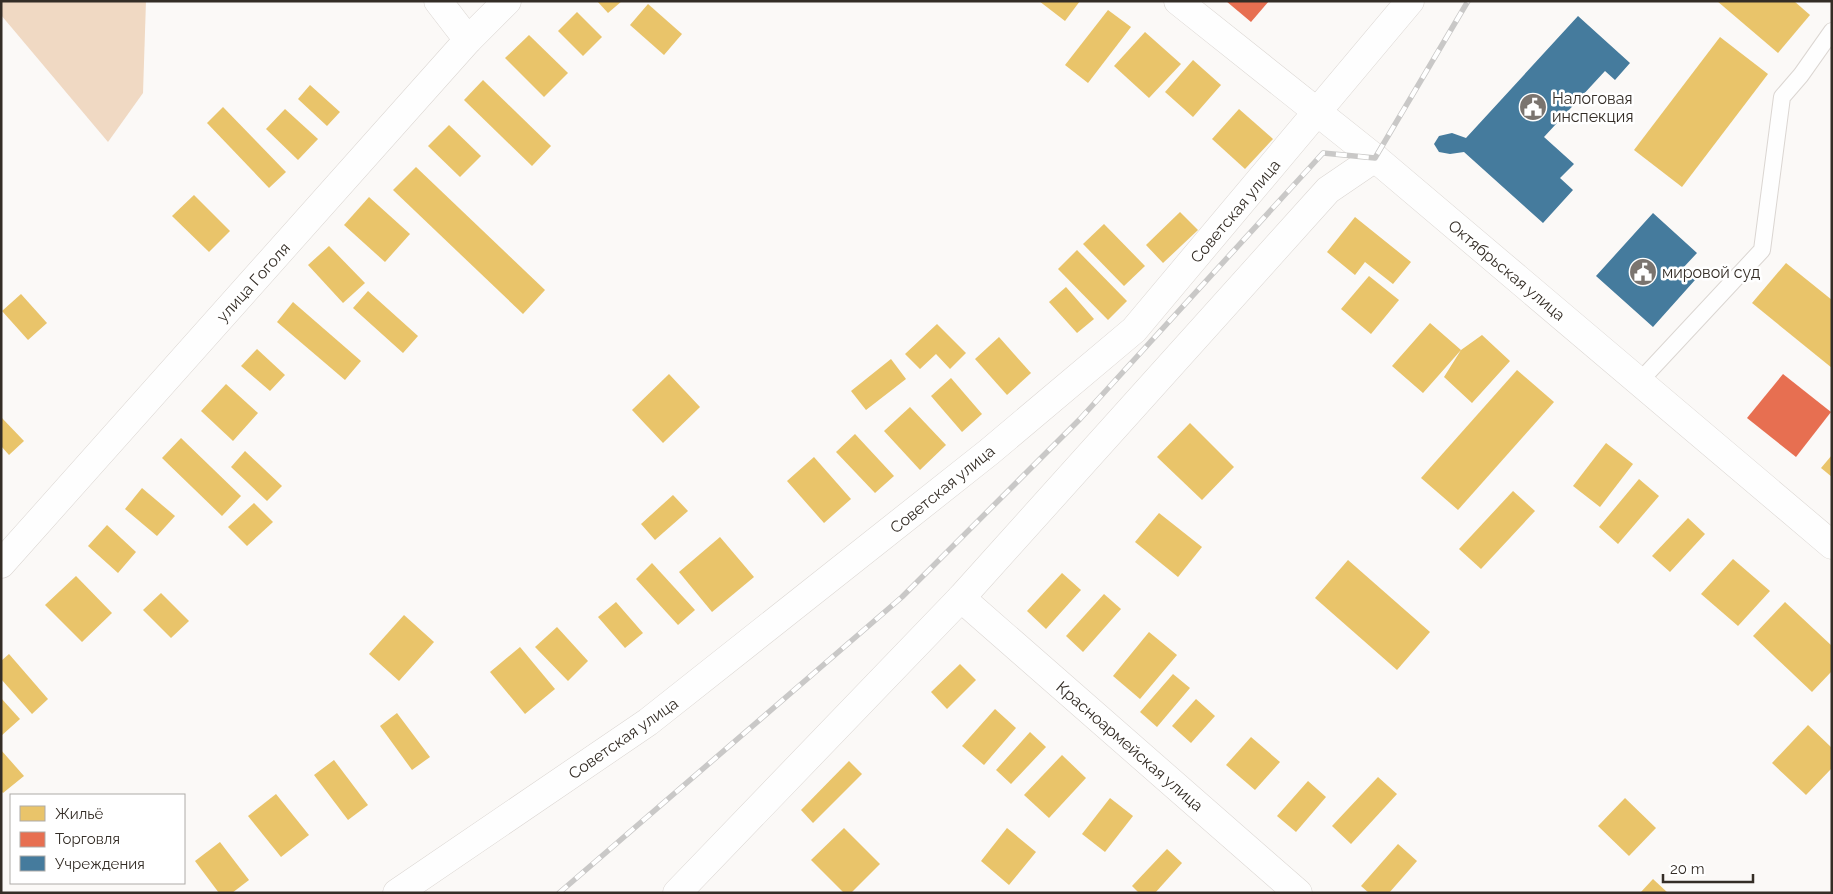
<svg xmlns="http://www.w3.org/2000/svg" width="1833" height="894" viewBox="0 0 1833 894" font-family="Raleway,sans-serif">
  <rect width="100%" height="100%" fill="#fbf9f7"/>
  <polygon fill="#f0d9c3" points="1,1 146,1 143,93 108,142 1,15"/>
  <g fill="#e9c46a">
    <polygon points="597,1 622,1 608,13"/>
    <polygon points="1039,1 1080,1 1065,21"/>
    <polygon points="1717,1 1794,1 1810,15 1778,53"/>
    <polygon points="648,4 682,34 664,55 630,25"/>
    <polygon points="1108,10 1131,27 1088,83 1065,65"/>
    <polygon points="577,12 602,37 583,56 558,31"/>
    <polygon points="1145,32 1181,64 1149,98 1114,66"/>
    <polygon points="529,35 568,73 544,97 505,58"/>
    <polygon points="1720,37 1768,74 1682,187 1634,150"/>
    <polygon points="1193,60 1221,85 1193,117 1165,92"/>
    <polygon points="483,80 551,146 532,166 464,100"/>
    <polygon points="310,85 340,112 327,126 298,99"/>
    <polygon points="223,107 286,172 269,188 207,123"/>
    <polygon points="285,109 318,139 298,160 266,129"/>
    <polygon points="1239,109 1273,139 1245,169 1212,139"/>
    <polygon points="449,125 481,156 460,177 428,146"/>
    <polygon points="416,167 545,290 523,314 393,190"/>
    <polygon points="194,195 230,231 209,252 172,216"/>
    <polygon points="369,197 410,234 385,262 344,225"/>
    <polygon points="1180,212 1198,230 1163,263 1146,245"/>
    <polygon points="1355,217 1411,262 1393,284 1365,262 1355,275 1327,252"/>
    <polygon points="1104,224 1145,266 1124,286 1083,244"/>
    <polygon points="329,246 365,283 343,303 308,265"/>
    <polygon points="1077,250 1127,301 1108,320 1058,269"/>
    <polygon points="1786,263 1832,300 1832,368 1752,303"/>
    <polygon points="1369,276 1399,300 1371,334 1341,309"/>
    <polygon points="1066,287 1094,319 1077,333 1049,302"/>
    <polygon points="368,291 418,336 403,353 353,308"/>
    <polygon points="21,294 47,323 28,340 2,311"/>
    <polygon points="293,302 361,361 345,380 277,322"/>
    <polygon points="1430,323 1461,350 1482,335 1510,361 1472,403 1444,377 1461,350 1423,393 1392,366"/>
    <polygon points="937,324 966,353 950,369 936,354 920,369 905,354"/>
    <polygon points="999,337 1031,373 1007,395 975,359"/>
    <polygon points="257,349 285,375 270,391 241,366"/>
    <polygon points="891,359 906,379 866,410 851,391"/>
    <polygon points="1517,370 1554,402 1458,510 1421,478"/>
    <polygon points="669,374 700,407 663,443 632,410"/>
    <polygon points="951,378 982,414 962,432 931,396"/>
    <polygon points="226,384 258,413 233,441 201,411"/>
    <polygon points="910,407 946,445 920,470 884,431"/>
    <polygon points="1,417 24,441 9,455 1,446"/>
    <polygon points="1190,423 1234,467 1202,500 1157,457"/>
    <polygon points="855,434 894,476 875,493 836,452"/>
    <polygon points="181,438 241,496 222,516 162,458"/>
    <polygon points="1606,443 1633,464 1600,507 1573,486"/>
    <polygon points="245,451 282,486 267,501 231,467"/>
    <polygon points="1832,455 1832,477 1821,468"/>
    <polygon points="814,457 851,499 824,523 787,481"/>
    <polygon points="1639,479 1659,496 1618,544 1599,527"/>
    <polygon points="142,488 175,516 157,536 125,509"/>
    <polygon points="1513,491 1535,511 1481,569 1459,549"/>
    <polygon points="673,495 688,511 655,540 641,524"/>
    <polygon points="254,503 273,522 247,546 228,527"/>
    <polygon points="1159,513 1202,547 1178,577 1135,542"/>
    <polygon points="1688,518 1705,534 1670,572 1652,556"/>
    <polygon points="107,525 136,552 118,573 88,546"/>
    <polygon points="720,537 754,577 712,612 679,572"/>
    <polygon points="1733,559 1770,591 1738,626 1701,594"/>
    <polygon points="1348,560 1430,632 1397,670 1315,598"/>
    <polygon points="652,563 695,610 678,625 636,579"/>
    <polygon points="1062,573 1081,590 1046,629 1027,611"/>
    <polygon points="76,576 112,613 82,642 45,605"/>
    <polygon points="161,593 189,621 171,638 143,610"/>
    <polygon points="1104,594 1121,609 1083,652 1066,636"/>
    <polygon points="616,602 643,633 625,648 598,617"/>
    <polygon points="1785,602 1832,646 1832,671 1812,692 1753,636"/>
    <polygon points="404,615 434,642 399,681 369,654"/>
    <polygon points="557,627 588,661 568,681 535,647"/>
    <polygon points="1149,632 1177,655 1140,699 1113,676"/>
    <polygon points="520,647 555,689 525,714 490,672"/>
    <polygon points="9,654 48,699 32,714 1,679 1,661"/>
    <polygon points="960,664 976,680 947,709 931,692"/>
    <polygon points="1173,674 1190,688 1157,727 1140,712"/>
    <polygon points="1,698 20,719 1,736"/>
    <polygon points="1196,699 1215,716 1191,743 1172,726"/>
    <polygon points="995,709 1016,728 984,765 962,746"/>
    <polygon points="397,713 430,757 412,770 380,726"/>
    <polygon points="1808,725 1832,748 1832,768 1806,795 1772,763"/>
    <polygon points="1030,732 1046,747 1011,784 996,770"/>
    <polygon points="1251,737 1280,762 1255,790 1226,765"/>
    <polygon points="1,750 24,776 3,793 1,791"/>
    <polygon points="1062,755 1086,778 1049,818 1024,795"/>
    <polygon points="334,760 368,805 348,820 314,775"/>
    <polygon points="849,761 862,774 813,823 801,810"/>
    <polygon points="1378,777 1397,794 1351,844 1332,826"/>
    <polygon points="1308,781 1326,797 1296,832 1277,816"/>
    <polygon points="276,794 309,835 281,857 248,816"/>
    <polygon points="1110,798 1133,816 1105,852 1082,834"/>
    <polygon points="1625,798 1656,828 1629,856 1598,826"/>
    <polygon points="844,828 880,864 851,893 844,893 811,860"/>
    <polygon points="1007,828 1036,852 1009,885 981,861"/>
    <polygon points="220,842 249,880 232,893 219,893 195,861"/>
    <polygon points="1398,844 1417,861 1389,893 1369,893 1361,886"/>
    <polygon points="1167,849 1182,863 1155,893 1139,893 1132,886"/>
    <polygon points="1653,879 1668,893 1640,893"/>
  </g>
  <g fill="#e76f51">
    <polygon points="1226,1 1269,1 1251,22"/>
    <polygon points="1783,374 1831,412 1796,457 1747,418"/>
  </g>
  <g fill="#457b9d">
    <polygon points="1578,16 1630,63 1615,80 1605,71 1544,137 1574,164 1560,178 1573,190 1543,223 1464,152 1450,154 1439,152 1434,144 1439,136 1452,133 1466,138"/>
    <polygon points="1653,213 1697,253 1682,269 1695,280 1653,327 1596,276"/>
  </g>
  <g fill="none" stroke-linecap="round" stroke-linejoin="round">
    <g stroke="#dbd6d2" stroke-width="18">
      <polyline id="lane" points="1639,382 1762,250 1782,97 1801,75 1832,31"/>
    </g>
    <g stroke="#dbd6d2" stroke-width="29">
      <g id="street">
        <polyline points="438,1 468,40"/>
        <polyline points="1178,1 1375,158 1832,545"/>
        <polyline points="1,564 468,40 507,1"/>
        <polyline points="961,598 1298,893"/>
        <polyline points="397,893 648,722 989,452 1134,330 1410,1"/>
        <polyline points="677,893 961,598 1328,190 1375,158"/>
      </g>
    </g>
    <use href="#lane" stroke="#fefefe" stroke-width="16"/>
    <use href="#street" stroke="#fefefe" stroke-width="28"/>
    <g stroke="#c9c8c7" stroke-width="5.5">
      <polyline id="rail" points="559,893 902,597 1080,419 1323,153 1375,158 1468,1"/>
    </g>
    <use href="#rail" stroke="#fff" stroke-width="4" stroke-dasharray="11" stroke-linecap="butt"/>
  </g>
  <defs>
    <g id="civic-disc" transform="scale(1.4375)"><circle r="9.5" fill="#7a746f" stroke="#fff"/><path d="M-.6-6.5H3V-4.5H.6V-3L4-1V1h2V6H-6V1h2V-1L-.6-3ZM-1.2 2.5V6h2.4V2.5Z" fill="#fff"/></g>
  </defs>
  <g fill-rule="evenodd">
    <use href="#civic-disc" x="1533" y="107"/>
    <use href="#civic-disc" x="1643" y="272"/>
  </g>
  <g text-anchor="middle" stroke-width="5" stroke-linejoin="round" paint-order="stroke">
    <g font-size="16" fill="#342d26" stroke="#fff" text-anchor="start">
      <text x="1552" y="104">Налоговая<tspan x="1552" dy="18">инспекция</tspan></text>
      <text x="1662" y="278">мировой суд</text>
    </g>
    <g font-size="16" fill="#342d26" stroke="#fff">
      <text transform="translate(1235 211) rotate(-50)" y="6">Советская улица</text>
      <text transform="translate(1507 270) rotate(40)" y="6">Октябрьская улица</text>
      <text transform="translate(253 282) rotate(-48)" y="6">улица Гоголя</text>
      <text transform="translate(942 489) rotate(-39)" y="6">Советская улица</text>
      <text transform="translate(623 738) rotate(-35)" y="6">Советская улица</text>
      <text transform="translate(1130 746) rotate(41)" y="6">Красноармейская улица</text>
    </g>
  </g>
  <rect width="1833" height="894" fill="none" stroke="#342d26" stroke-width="5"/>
  <rect x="10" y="794" width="175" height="90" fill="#ffffff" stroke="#aeaba8"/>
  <rect x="20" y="806" width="25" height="15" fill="#e9c46a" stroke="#aeaba8"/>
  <text x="55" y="819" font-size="15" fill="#342d26">Жильё</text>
  <rect x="20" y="832" width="25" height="15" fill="#e76f51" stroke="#aeaba8"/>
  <text x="55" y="844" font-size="15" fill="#342d26">Торговля</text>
  <rect x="20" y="856" width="25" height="15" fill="#457b9d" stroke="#aeaba8"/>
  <text x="55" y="869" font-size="15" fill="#342d26">Учреждения</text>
  <path d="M1663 874v8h90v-8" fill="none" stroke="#342d26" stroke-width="2.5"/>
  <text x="1670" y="874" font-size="15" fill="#342d26" stroke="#ffffff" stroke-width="4" paint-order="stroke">20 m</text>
</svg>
